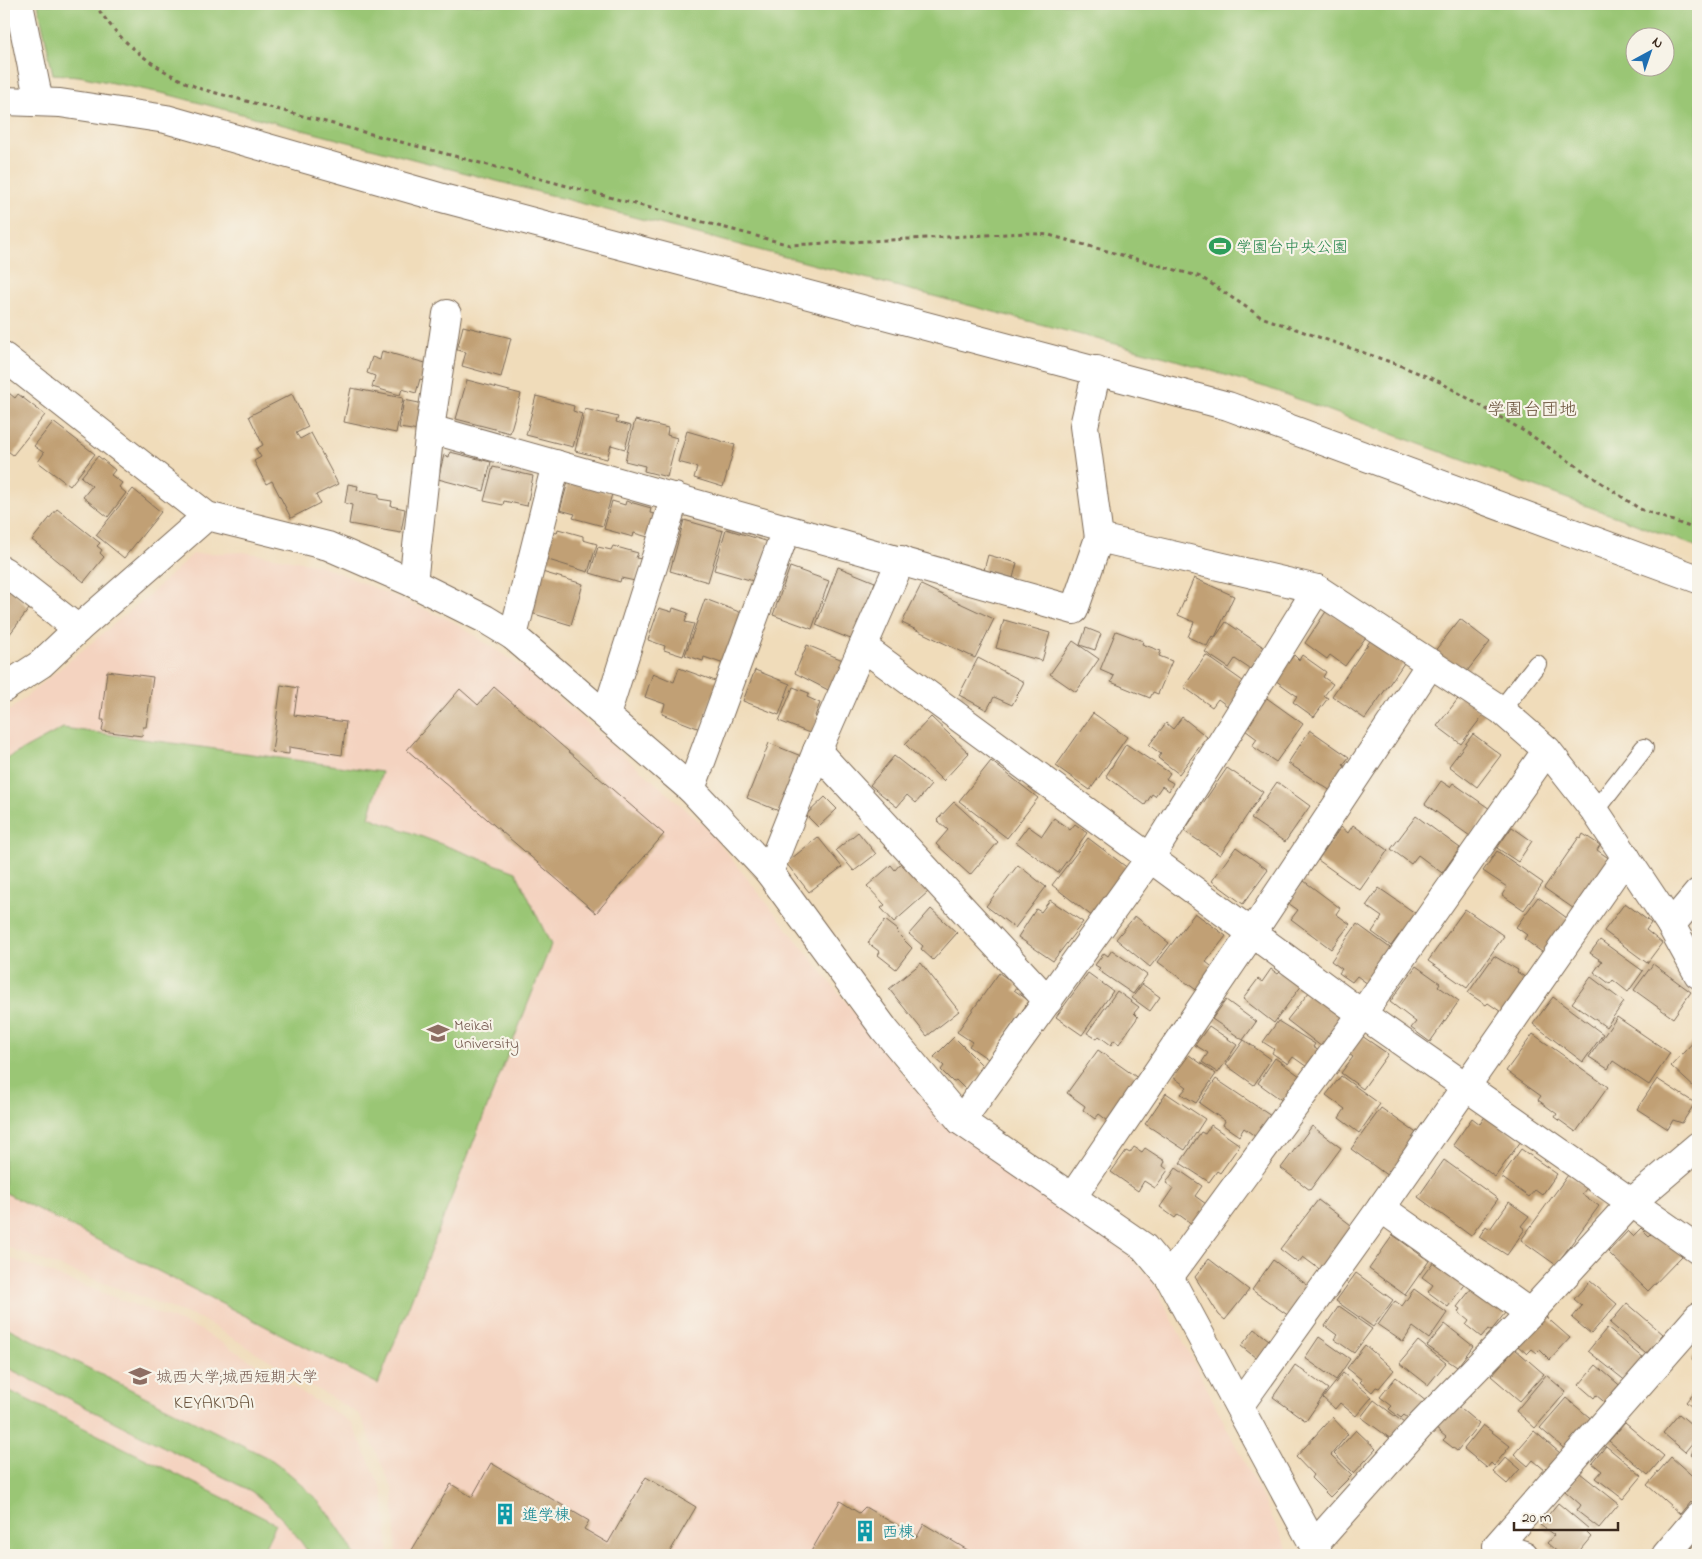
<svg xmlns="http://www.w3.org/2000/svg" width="1702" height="1559" viewBox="0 0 1702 1559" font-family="'Indie Flower','Klee One',sans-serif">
  <rect width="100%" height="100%" fill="#f7f3e8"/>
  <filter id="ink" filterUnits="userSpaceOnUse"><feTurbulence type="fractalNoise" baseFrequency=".02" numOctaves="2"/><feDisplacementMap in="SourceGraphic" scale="10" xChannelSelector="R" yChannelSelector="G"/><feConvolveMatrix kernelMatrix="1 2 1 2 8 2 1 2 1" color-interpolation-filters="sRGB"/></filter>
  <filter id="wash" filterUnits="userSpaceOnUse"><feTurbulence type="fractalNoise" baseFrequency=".0096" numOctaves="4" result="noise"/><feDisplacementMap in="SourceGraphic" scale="20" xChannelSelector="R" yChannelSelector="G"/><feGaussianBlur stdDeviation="1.12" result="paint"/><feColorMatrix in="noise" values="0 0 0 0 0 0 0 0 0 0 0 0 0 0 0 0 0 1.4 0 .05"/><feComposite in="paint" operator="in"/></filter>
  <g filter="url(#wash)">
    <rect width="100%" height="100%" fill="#f0dcba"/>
    <g fill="#f4d3c0">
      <polygon points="244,552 320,565 452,621 525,669 706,827 939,1118 1035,1190 1118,1245 1153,1281 1291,1555 396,1555 393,1490 360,1415 201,1319 4,1246 4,715 148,596 193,554"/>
      <polygon points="4,1256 199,1329 352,1423 383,1492 389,1555 4,1555"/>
    </g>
    <g fill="#9ac674" stroke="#6a7849" fill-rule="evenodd">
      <path d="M38,4H1698V547L1268,388L1169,358L166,94L79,76L53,74ZM1634,38H1664V68H1634Z"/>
      <polygon points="63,728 382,772 369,817 516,872 551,945 378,1384 4,1192 4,760"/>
      <path d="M4,1326L272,1460C308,1486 334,1516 355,1555H310C293,1529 276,1510 251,1491L4,1366Z"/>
      <polygon points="4,1388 276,1524 261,1555 4,1555"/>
    </g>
    <g id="blocks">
      <g fill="#c1a074">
        <polygon points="463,326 511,338 501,377 462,366 466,352 457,350"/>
        <polygon points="382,351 429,364 424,380 420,379 416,393 402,389 400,395 372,387 375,376 367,373 372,357 380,360"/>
        <polygon points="467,380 521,394 510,433 456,419"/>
        <polygon points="351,388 403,398 396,433 344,422"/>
        <polygon points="4,389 15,398 18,394 45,415 13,455 4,448"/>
        <polygon points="292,394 308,427 296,433 300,439 311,433 338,484 316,495 320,503 291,518 272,481 266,484 254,461 261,457 256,449 263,445 249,416"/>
        <polygon points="536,396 574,406 573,411 582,414 573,447 526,435"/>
        <polygon points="404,400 424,404 419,431 399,428"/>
        <polygon points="585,409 618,417 616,422 631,426 625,449 611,445 607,459 575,451"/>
        <polygon points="635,420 668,428 667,435 677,438 667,477 644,471 645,466 625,461"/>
        <polygon points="53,422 95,454 70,486 38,462 44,453 34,446"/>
        <polygon points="687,431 735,445 723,487 694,478 697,467 678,462"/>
        <polygon points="450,452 491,462 484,491 438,479 444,455 449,457"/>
        <polygon points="98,456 115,470 111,475 122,483 119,487 126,493 108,517 83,497 92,486 81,477"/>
        <polygon points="493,467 533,476 527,506 504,501 503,505 484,501"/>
        <polygon points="568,482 612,494 603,526 573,518 575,514 560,510"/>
        <polygon points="348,484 358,486 357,490 379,494 379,499 392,501 391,506 405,509 401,533 349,524 352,505 345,503"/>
        <polygon points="133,489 161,512 124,558 96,535"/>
        <polygon points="612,501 625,505 626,501 651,508 650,513 655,514 648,537 634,533 633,537 604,529"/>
        <polygon points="57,509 100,543 97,546 102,550 100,553 104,557 84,582 32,540"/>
        <polygon points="684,520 723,531 708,582 670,571"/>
        <polygon points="558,529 583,536 583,540 597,544 588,572 545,559 553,532 557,533"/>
        <polygon points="726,529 769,542 757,582 714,570"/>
        <polygon points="613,546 638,553 636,558 642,559 635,581 621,578 620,582 590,573 598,547 611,550"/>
        <polygon points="988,555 1017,563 1013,578 984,570"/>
        <polygon points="790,567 829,581 812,629 773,615"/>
        <polygon points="838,567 875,582 868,601 873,603 858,642 816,625"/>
        <polygon points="542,572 583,584 571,625 531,613"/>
        <polygon points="1194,578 1234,596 1215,637 1212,636 1207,646 1188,637 1194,622 1178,615"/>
        <polygon points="4,581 29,609 9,635 4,631"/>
        <polygon points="921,585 994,619 975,658 902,623"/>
        <polygon points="705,599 742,613 724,664 704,657 703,661 685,655"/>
        <polygon points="659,608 672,612 673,608 688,613 685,622 694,624 683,656 664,650 665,646 648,640"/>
        <polygon points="1327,610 1366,637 1345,666 1330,655 1327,659 1305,643"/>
        <polygon points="1460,619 1490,642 1464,675 1434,652"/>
        <polygon points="1004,620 1050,633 1042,661 996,648"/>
        <polygon points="1226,622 1265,648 1250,669 1235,659 1229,668 1205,652"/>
        <polygon points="1086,628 1101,634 1095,650 1080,645"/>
        <polygon points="1116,631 1143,641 1142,644 1161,651 1159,656 1172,661 1158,694 1153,692 1150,698 1111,682 1114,676 1100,670"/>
        <polygon points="1073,641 1099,659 1076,692 1050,674"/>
        <polygon points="1370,641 1404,663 1365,719 1332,696"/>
        <polygon points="807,645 845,661 832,692 795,673"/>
        <polygon points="1206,655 1247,684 1230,708 1218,699 1212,707 1184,687"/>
        <polygon points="1294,655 1299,660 1302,655 1326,672 1323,677 1333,684 1324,696 1328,698 1314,717 1293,702 1297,696 1275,680"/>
        <polygon points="978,658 1024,682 1012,705 994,697 987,710 959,695"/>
        <polygon points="679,668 718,682 700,729 662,714 665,704 645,697 653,673 674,682"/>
        <polygon points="755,670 790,684 779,715 743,701"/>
        <polygon points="107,671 153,677 146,727 143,727 142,736 102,731 104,720 101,720"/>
        <polygon points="281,685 298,688 294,715 346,722 342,755 289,747 289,754 272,752"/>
        <polygon points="494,687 664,834 596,913 407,750 460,689 478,705"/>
        <polygon points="793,687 809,693 807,697 820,703 815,716 818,718 812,734 779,721"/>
        <polygon points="1461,695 1484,714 1461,744 1437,726"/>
        <polygon points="1264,696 1303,724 1276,762 1252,746 1257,739 1241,727"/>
        <polygon points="1093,713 1127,737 1090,790 1056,766"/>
        <polygon points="931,717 969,753 943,781 905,744"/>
        <polygon points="1182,717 1207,737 1179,774 1158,758 1161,754 1149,745 1166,723 1173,729"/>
        <polygon points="1310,730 1349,757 1343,765 1349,769 1334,793 1288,763"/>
        <polygon points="1473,734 1501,755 1477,787 1449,766"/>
        <polygon points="769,743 801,756 779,811 747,798"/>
        <polygon points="1126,744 1170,773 1166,779 1173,783 1169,791 1162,786 1155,796 1152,794 1145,805 1106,776"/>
        <polygon points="894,756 931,785 916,803 907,795 897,807 870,785"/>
        <polygon points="991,761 1038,798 1007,838 959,801"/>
        <polygon points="1227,768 1263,792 1220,855 1184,831"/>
        <polygon points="1441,781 1450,787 1453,783 1490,809 1470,836 1425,804"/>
        <polygon points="1277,782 1310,806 1285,842 1251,819"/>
        <polygon points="825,797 837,809 818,827 806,815"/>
        <polygon points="954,802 998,842 970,875 936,844 948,830 937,820"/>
        <polygon points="1416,816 1460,848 1442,873 1418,855 1411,864 1391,849"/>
        <polygon points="1054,818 1070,830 1075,824 1087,833 1058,873 1016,842 1028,826 1042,836"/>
        <polygon points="1353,825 1388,850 1360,890 1318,860 1341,827 1348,833"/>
        <polygon points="1512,827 1532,841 1518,862 1497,848"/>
        <polygon points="858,832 876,854 854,871 836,850"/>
        <polygon points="1583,834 1600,845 1597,850 1614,862 1580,913 1544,888 1579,837 1581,838"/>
        <polygon points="818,837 842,867 809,892 786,863"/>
        <polygon points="1088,838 1129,869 1093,917 1052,885"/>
        <polygon points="1236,847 1268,870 1243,904 1212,881"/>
        <polygon points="1497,851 1543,883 1524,910 1502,895 1507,887 1483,871"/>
        <polygon points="901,863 928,892 894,922 881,908 885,905 867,886 891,865 895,870"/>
        <polygon points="1018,865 1046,887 1015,928 986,906"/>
        <polygon points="1304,881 1340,908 1336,914 1350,924 1331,949 1291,919 1298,910 1288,903"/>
        <polygon points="1379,888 1418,915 1402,938 1399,935 1391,946 1372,932 1382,917 1366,906"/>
        <polygon points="1538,897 1571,921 1546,955 1524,939 1527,935 1516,927"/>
        <polygon points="1050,900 1083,922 1053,961 1018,937 1036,909 1041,912"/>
        <polygon points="1625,903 1651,923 1646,930 1662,943 1647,963 1604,931"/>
        <polygon points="931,909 957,933 933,960 921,949 923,946 909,934"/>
        <polygon points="1465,909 1504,936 1467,988 1428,961"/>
        <polygon points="1195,913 1226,936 1206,962 1216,970 1199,992 1158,962"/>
        <polygon points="1135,916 1169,943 1150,967 1116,939"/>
        <polygon points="885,920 898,930 896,932 912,948 896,969 878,955 880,952 868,943"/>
        <polygon points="1357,924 1393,950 1368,984 1357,976 1352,982 1339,973 1342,969 1331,961"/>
        <polygon points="1600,940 1643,971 1628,992 1613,980 1610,984 1594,972 1602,961 1590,953"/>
        <polygon points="1112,950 1147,975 1133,994 1098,970 1100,968 1095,965 1104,953 1108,956"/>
        <polygon points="1494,956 1518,970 1517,972 1534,983 1510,1018 1488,1003 1486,1005 1468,993"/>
        <polygon points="921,963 959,1011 927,1036 889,989"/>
        <polygon points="1653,964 1691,992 1673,1018 1634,990"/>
        <polygon points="1416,966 1440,983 1438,986 1459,1001 1430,1042 1411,1028 1416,1022 1390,1002"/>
        <polygon points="1271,969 1278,974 1281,971 1302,985 1274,1023 1243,999 1258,979 1262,982"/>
        <polygon points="999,973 1017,985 1014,990 1029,1001 988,1059 969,1046 972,1042 957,1032"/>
        <polygon points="1088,973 1113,991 1082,1035 1056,1017"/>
        <polygon points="1591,977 1624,1002 1606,1027 1572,1003"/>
        <polygon points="1142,984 1160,997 1150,1011 1132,998"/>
        <polygon points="1117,991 1139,1007 1134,1013 1138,1017 1119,1044 1114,1040 1111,1045 1099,1036 1097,1039 1087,1033"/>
        <polygon points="1310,991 1344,1018 1322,1047 1287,1020"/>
        <polygon points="1553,997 1603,1034 1583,1062 1533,1024"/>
        <polygon points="1226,1000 1256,1022 1243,1040 1212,1019"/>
        <polygon points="1617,1017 1670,1053 1649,1085 1613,1061 1608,1069 1589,1057"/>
        <polygon points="1278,1021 1315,1044 1313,1047 1322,1053 1310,1069 1293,1057 1288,1064 1272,1053 1274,1049 1263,1042"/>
        <polygon points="1209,1026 1237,1045 1218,1073 1202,1062 1208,1053 1195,1045"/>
        <polygon points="1533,1034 1608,1087 1576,1132 1555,1117 1557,1114 1538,1100 1541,1096 1506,1071"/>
        <polygon points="1362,1036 1388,1054 1363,1089 1341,1073 1353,1057 1349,1054"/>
        <polygon points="954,1037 982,1065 979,1069 983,1073 966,1090 956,1080 953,1082 941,1070 944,1066 934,1057"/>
        <polygon points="1698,1037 1698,1091 1671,1066"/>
        <polygon points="1244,1040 1271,1059 1254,1085 1226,1065"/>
        <polygon points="1098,1050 1142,1081 1112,1124 1099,1114 1095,1119 1083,1110 1085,1106 1067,1093"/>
        <polygon points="1189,1055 1216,1074 1196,1103 1181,1094 1187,1087 1173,1077"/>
        <polygon points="1275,1058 1304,1079 1287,1104 1258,1083"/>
        <polygon points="1341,1076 1380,1104 1359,1133 1339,1118 1345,1109 1326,1095"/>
        <polygon points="1216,1079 1271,1116 1256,1137 1244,1128 1239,1136 1223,1125 1225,1121 1199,1103"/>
        <polygon points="1657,1079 1695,1103 1682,1123 1673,1120 1668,1129 1637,1109"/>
        <polygon points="1166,1093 1205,1119 1185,1150 1145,1124"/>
        <polygon points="1381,1108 1422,1137 1392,1179 1351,1149"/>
        <polygon points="1486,1115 1521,1141 1495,1177 1453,1145 1472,1118 1480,1124"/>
        <polygon points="1211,1125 1240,1145 1220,1173 1217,1171 1209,1182 1180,1163 1201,1132 1205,1134"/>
        <polygon points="1312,1126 1341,1148 1310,1190 1281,1168"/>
        <polygon points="1134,1147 1142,1152 1145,1148 1165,1161 1163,1166 1168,1170 1155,1188 1144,1181 1138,1191 1111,1172 1126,1151 1130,1153"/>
        <polygon points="1521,1149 1557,1174 1542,1195 1535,1190 1529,1197 1501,1177"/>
        <polygon points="1444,1160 1498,1199 1471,1236 1418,1197"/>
        <polygon points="1176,1168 1202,1186 1195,1196 1206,1204 1196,1227 1178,1214 1175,1218 1160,1207 1173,1188 1166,1183"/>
        <polygon points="1568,1175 1587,1188 1582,1194 1599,1206 1556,1265 1521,1240"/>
        <polygon points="1318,1200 1355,1228 1322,1271 1303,1257 1298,1263 1280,1249"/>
        <polygon points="1509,1202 1529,1216 1521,1226 1525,1229 1507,1255 1479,1237 1486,1226 1490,1229"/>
        <polygon points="1641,1228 1649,1236 1655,1230 1682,1256 1648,1291 1608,1252 1628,1231 1633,1236"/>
        <polygon points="1393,1235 1429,1261 1405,1295 1369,1269"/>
        <polygon points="1209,1259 1249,1290 1225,1320 1219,1315 1195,1277"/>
        <polygon points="1273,1260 1310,1287 1289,1316 1252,1290"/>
        <polygon points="1434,1261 1465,1283 1448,1307 1428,1292 1433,1285 1422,1277"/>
        <polygon points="1356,1273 1393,1300 1373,1327 1336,1301"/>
        <polygon points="1590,1281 1617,1304 1591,1334 1572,1318 1582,1306 1574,1299"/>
        <polygon points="1472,1288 1505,1313 1491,1331 1488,1329 1481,1337 1466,1325 1469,1321 1458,1312 1460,1309 1457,1307"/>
        <polygon points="1414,1289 1447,1313 1429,1339 1413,1327 1403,1342 1378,1325 1395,1301 1402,1306"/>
        <polygon points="1627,1303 1663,1334 1646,1354 1610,1323"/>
        <polygon points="1339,1306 1372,1329 1354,1353 1334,1339 1337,1335 1325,1326"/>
        <polygon points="1545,1316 1570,1338 1550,1360 1540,1350 1537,1353 1532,1349 1527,1354 1518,1346"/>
        <polygon points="1445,1324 1473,1346 1457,1367 1427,1346"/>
        <polygon points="1607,1328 1645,1360 1627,1382 1588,1351"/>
        <polygon points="1255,1329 1274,1344 1261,1362 1241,1346"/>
        <polygon points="1319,1337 1350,1359 1336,1380 1305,1358"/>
        <polygon points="1418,1341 1446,1363 1428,1385 1400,1363"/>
        <polygon points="1365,1345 1394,1370 1379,1388 1376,1387 1372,1392 1360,1382 1362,1380 1347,1368"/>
        <polygon points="1515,1349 1544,1374 1520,1401 1491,1376"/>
        <polygon points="1698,1351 1698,1365 1692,1359"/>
        <polygon points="1295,1365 1328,1389 1306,1421 1273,1397"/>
        <polygon points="1596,1365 1624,1389 1609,1406 1596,1395 1594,1398 1579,1385"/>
        <polygon points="1343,1373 1372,1397 1356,1416 1340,1403 1335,1409 1323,1398"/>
        <polygon points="1546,1375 1566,1392 1535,1428 1516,1411"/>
        <polygon points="1396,1377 1427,1402 1412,1421 1404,1415 1401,1418 1389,1409 1392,1406 1380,1397"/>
        <polygon points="1698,1387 1698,1412 1686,1402"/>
        <polygon points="1566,1398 1594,1421 1568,1452 1540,1428"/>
        <polygon points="1374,1400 1404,1423 1391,1439 1361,1417"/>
        <polygon points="1455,1404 1479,1424 1457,1451 1443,1440 1446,1437 1435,1428"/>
        <polygon points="1679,1414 1698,1430 1698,1436 1685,1452 1663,1433"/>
        <polygon points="1332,1417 1348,1434 1331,1455 1352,1475 1330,1497 1311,1478 1313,1475 1296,1457"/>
        <polygon points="1625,1423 1664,1456 1648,1475 1609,1441"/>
        <polygon points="1483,1425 1510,1446 1494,1466 1491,1463 1487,1468 1464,1449"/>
        <polygon points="1356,1430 1376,1449 1354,1473 1334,1454"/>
        <polygon points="1534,1431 1560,1453 1546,1471 1533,1460 1528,1466 1514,1454"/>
        <polygon points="1698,1445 1698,1460 1691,1454"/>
        <polygon points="1606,1446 1642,1476 1623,1499 1596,1478 1602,1471 1592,1463"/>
        <polygon points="1506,1457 1520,1469 1507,1484 1493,1472"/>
        <polygon points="1671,1457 1698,1481 1698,1500 1693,1505 1690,1502 1680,1514 1647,1485"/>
        <polygon points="491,1463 589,1521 584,1529 608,1543 646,1477 696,1507 668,1555 409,1555 451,1484 472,1497"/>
        <polygon points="1580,1473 1619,1504 1599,1528 1577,1511 1581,1505 1565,1491"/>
        <polygon points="840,1501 859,1513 865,1507 917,1537 924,1524 976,1555 809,1555"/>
        <polygon points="1558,1503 1589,1529 1586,1532 1591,1537 1576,1555 1561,1555 1547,1543 1554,1535 1540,1525"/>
      </g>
    </g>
  </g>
  <g filter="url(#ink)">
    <use href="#blocks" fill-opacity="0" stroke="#7a6855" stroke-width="1"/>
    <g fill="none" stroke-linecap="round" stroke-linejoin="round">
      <g stroke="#7a6855" stroke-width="20">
        <g id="lane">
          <polyline points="1501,710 1537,664"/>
          <polyline points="1595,811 1644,748"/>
        </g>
      </g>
      <g stroke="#7a6855" stroke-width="30">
        <g id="street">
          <polyline points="19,4 39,102"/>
          <polyline points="4,357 207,516 328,546 413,583 485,619 513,636 691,789 769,872 885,1030 961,1121 1144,1247 1169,1277 1319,1555"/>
          <polyline points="1097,370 1084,426 1099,538"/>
          <polyline points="430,429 1074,610 1099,538 1317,589"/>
          <polyline points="4,571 78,629"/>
          <polyline points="413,583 430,429 447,314"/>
          <polyline points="513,636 556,464"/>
          <polyline points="863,647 1362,1014 1698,1249"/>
          <polyline points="4,688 41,664 78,629 207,516"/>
          <polyline points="606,715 675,497"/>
          <polyline points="817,751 1048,1001"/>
          <polyline points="691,789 786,530"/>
          <polyline points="769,872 817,751 901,560"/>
          <polyline points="1671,925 1698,893"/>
          <polyline points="961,1121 1150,858 1317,589 1501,710 1547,750 1595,811 1671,925 1698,974"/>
          <polyline points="1073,1196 1252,933 1431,663"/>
          <polyline points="1381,1208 1530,1313"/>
          <polyline points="1169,1277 1362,1014 1547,750"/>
          <polyline points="1239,1406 1381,1208 1626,857"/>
          <polyline points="1314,1545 1419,1427 1530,1313 1632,1202 1698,1146"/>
          <polyline points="1524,1555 1497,1546 1698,1317"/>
          <polyline points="1666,1555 1698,1517"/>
        </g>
      </g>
      <g stroke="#7a6855" stroke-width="30">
        <polyline id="secondary" points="4,101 60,103 166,119 446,199 1228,406 1698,579"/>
      </g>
      <path stroke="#7a6855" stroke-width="3" stroke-dasharray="4 4" stroke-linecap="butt" d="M95,4C120,44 157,71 201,89L790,245L1026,233L1049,235L1201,277L1261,317L1399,365L1440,382L1529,434L1640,509L1698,530"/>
      <use href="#lane" stroke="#fff" stroke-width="18"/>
      <use href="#street" stroke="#fff" stroke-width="28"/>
      <use href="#secondary" stroke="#fff" stroke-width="28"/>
    </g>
  </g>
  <defs>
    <g id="stadium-bare" transform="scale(1.725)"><path d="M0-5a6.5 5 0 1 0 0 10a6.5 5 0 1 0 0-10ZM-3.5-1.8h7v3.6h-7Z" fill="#2e9e5b" stroke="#f7f3e8" stroke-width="2.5" paint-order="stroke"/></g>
    <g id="university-bare" transform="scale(1.725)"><path d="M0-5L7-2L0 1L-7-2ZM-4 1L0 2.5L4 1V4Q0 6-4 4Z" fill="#8d6e63" stroke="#f7f3e8" stroke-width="2.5" paint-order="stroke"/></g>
    <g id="building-bare" transform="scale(1.725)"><path d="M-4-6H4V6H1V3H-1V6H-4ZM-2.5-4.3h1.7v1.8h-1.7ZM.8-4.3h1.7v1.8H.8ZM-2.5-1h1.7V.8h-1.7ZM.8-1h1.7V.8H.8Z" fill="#0f9aa8" stroke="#f7f3e8" stroke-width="2.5" paint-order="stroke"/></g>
  </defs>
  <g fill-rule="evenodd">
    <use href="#stadium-bare" x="1220" y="246"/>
    <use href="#university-bare" x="438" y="1033"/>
    <use href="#university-bare" x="140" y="1376"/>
    <use href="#building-bare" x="505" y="1514"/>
    <use href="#building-bare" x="865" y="1531"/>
  </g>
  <g text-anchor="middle" stroke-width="4.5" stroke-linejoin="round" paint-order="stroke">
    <g font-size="16" fill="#27864d" stroke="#f7f3e8" text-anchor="start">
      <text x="1236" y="252">学園台中央公園</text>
    </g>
    <g font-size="16" fill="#785e54" stroke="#f7f3e8" text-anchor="start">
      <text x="454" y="1030">Meikai<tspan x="454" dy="18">University</tspan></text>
      <text x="156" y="1382">城西大学;城西短期大学</text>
    </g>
    <g font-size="16" fill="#0d838f" stroke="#f7f3e8" text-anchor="start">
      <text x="522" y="1520">進学棟</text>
      <text x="882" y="1537">西棟</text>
    </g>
    <g font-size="18" fill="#6a533c" stroke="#f7f3e8">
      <text x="1532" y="415">学園台団地</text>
      <text x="214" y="1408">KEYAKIDAI</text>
    </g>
  </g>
  <rect width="1702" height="1559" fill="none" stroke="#f7f3e8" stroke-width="20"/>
  <g transform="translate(1650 52) rotate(40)"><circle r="24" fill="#f7f3e8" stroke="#aca397"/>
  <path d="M0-4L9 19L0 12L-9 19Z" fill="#1f6fb2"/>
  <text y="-8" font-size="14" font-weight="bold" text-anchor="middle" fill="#3b2a1e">N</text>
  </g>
  <path d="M1514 1522v8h104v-8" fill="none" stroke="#3b2a1e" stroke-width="2.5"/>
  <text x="1522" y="1522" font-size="15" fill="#3b2a1e" stroke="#f7f3e8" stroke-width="4" paint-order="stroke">20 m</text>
</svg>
